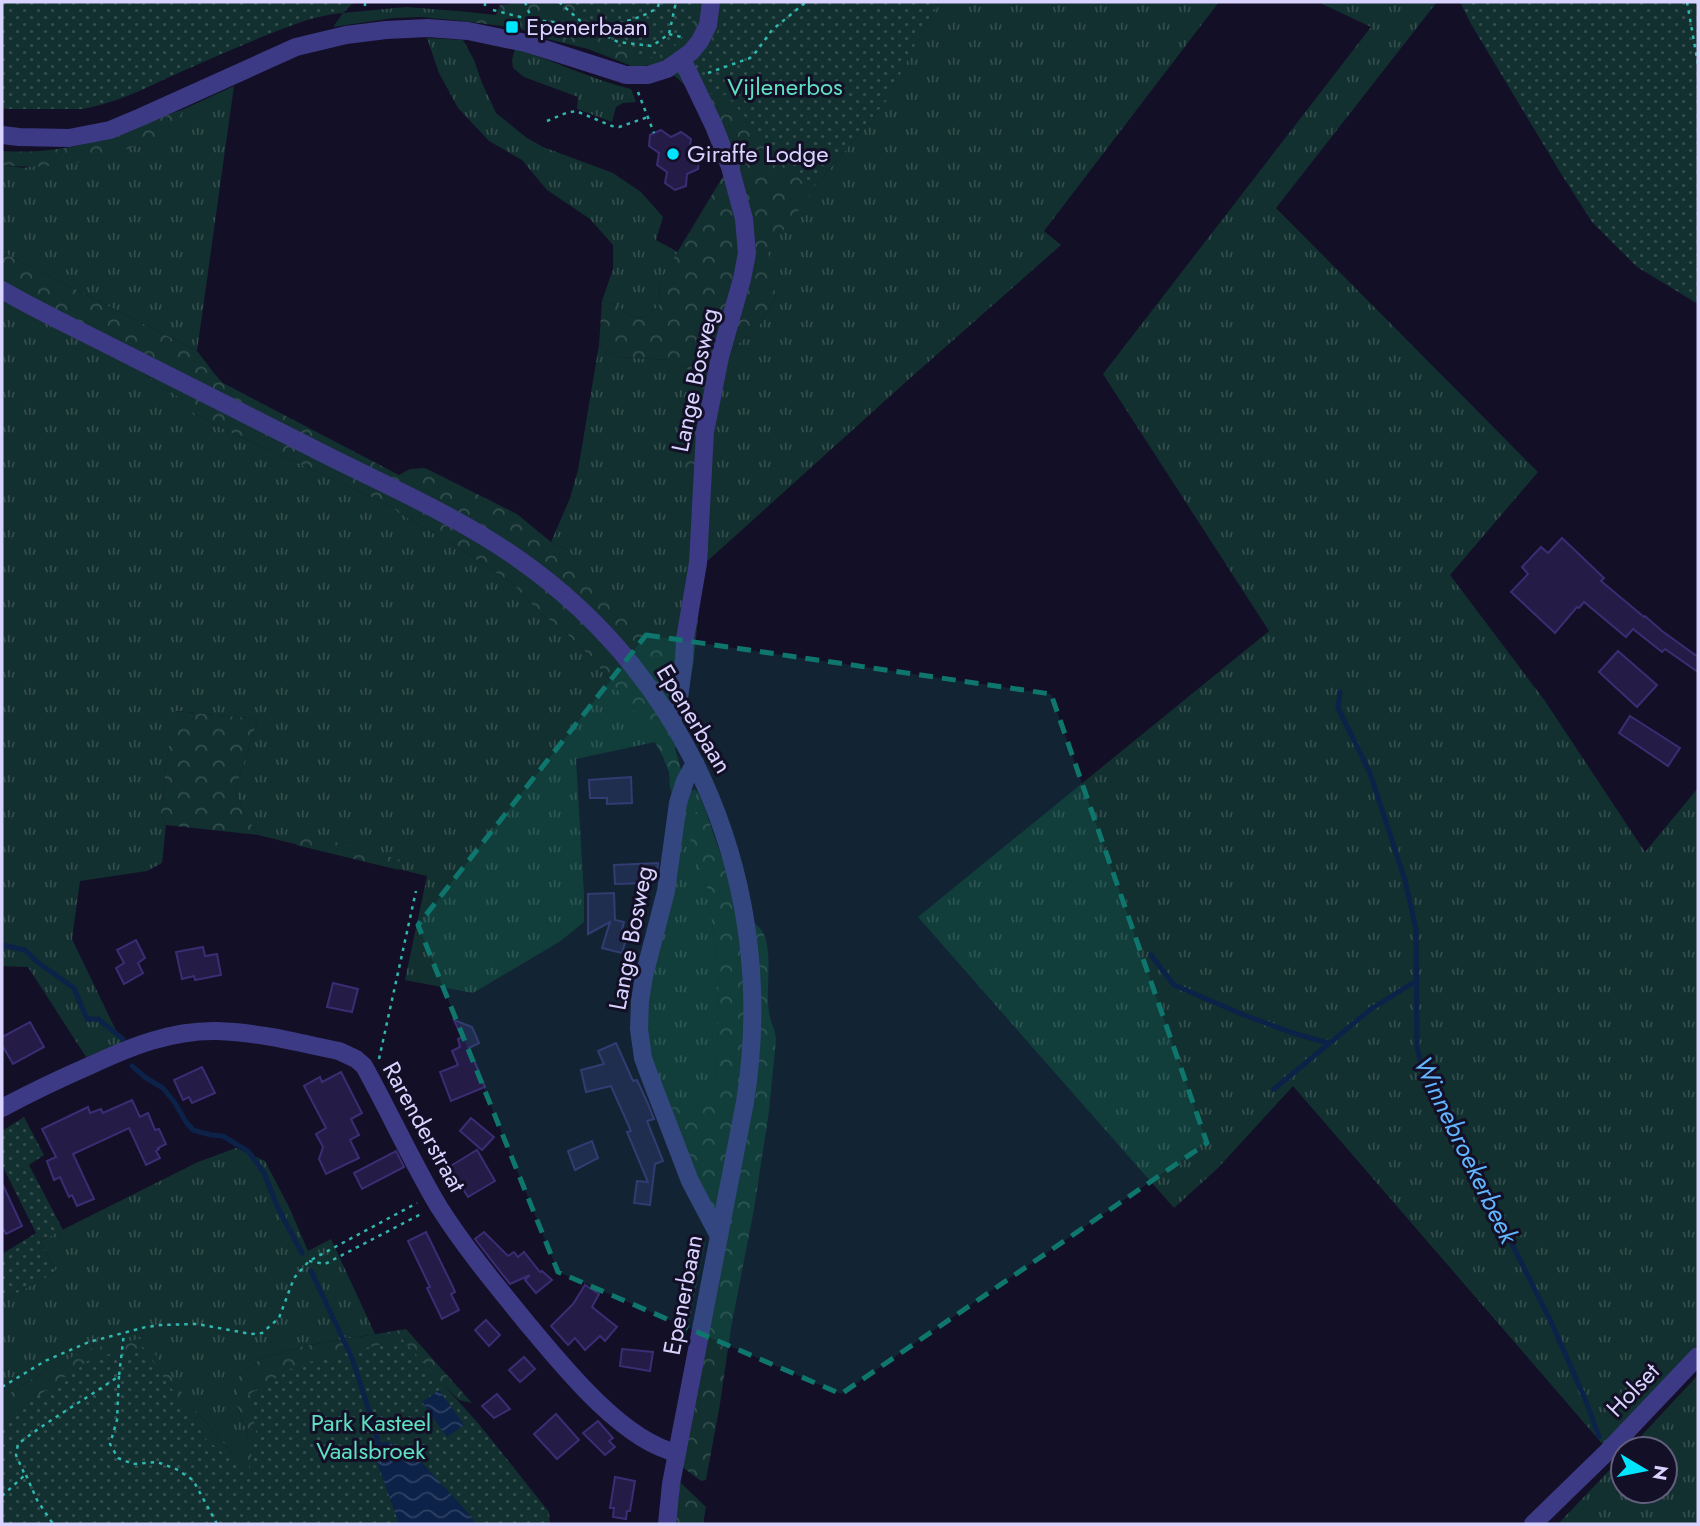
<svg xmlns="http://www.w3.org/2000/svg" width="1700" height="1526" viewBox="0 0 1700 1526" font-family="Jost,sans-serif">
  <defs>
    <pattern id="grass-tufts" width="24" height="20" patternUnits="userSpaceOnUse" patternTransform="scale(1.75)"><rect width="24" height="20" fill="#12302f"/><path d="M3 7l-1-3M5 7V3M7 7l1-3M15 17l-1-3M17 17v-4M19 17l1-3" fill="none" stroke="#344d4e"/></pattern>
    <pattern id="forest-crowns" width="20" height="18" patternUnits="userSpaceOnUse" patternTransform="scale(1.75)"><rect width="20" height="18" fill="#12302f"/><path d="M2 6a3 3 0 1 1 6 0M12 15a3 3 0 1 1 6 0" fill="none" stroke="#344d4e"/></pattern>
    <pattern id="park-dots" width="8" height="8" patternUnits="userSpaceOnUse" patternTransform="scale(1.75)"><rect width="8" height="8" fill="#12302f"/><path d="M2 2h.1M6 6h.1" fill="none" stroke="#344d4e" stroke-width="1.8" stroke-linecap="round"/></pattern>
    <pattern id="water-waves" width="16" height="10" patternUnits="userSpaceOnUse" patternTransform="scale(1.75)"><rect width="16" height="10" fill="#0c2248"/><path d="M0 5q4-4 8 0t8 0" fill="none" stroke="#2f4163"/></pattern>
  </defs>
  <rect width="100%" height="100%" fill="#130f26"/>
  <g fill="url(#grass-tufts)">
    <polygon points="941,2 1219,2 1044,231 1061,245 908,380 703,565 694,659 651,632 604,596 568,550 551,542 570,498 578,470 599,345 618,357 669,360 687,368 698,397 691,419 678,430 708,461 723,370 733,348 758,327 776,298 767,251 824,176 887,100 922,30"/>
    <polygon points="1318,2 1437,2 1276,208 1538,472 1450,575 1545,701 1645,852 1698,788 1698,1344 1605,1447 1293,1086 1218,1168 1174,1208 918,917 1269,631 1103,374 1371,27"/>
    <polygon points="406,7 458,11 462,21 421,17 393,18 333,27 343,13"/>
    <polygon points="427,38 463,40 474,60 482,83 496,113 527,138 543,147 613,173 641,192 663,217 656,240 678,252 660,281 659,306 643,318 630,316 615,304 602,301 613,269 613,245 590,219 547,190 522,160 489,141 458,108 439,73"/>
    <path d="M515,48C554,61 591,79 631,89L636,102L623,103L616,107L612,122L577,109L578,97L524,77L513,68L512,60Z"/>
    <polygon points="234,86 197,351 2,252 2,165 24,168 170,130 184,109"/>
    <polygon points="2,294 139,369 163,388 175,394 195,414 232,433 393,507 399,513 459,548 512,583 540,613 564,631 591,657 645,724 655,742 576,759 584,895 584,922 559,942 473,993 405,980 427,876 258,835 244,813 235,790 258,719 176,711 166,764 161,813 166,825 162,863 147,871 80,881 72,939 122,1043 86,1057 28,967 2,966"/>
    <polygon points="694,789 698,792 705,809 693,813 692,847 706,880 719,973 716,1086 705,1102 681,1102 667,1111 655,1080 644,1011 686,796"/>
    <polygon points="236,1148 265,1161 290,1209 308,1251 331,1239 375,1334 304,1346 260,1359 237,1378 237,1406 248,1434 237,1459 189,1403 50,1368 2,1398 2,1301 56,1272 40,1241 198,1162"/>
    <polygon points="1698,1375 1698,1524 1558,1524 1623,1456 1623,1491 1665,1491 1665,1449 1629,1449"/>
  </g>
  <g fill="url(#forest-crowns)">
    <path d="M512,2H941L922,30L887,100L824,176L768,251L776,298L758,327L733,348L723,370L715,401L708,479C703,477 696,476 691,473C677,465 676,445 678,430L691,419L698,397L687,368L669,360L618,357L599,345L602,301L615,304L630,316L643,318L659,306L660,281L725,173L690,90L677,78L658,64L634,67L588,49L543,38L518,28L462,21L458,11L496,15L500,5L510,4Z"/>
    <path d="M184,109C180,115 175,126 169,131C163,135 155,137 149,140C104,161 51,171 2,165V151C34,153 67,150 98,140C127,131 155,119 184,109Z"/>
    <path d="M2,252L197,351C206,362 213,373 223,383L399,475L410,469L425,468L517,514L551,542L568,550L605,596L651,632L694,659L683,724L675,749L682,773L674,802L670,787L669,772L663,757L645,724L591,657L564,631L540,613L512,583L459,548L399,513L393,507L232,433L195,414L175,394L163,388L139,369L2,294Z"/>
    <polygon points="175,711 258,719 235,790 244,813 258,835 166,825 161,813 166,764"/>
    <path d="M705,809L744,922L754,923C757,925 760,928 762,931C774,950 765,990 769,1012C770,1022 775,1028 776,1039L769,1111L754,1209L731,1328L720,1404L706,1480L701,1481L669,1457L717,1224L667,1111L681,1102H705L716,1086L719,973L706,880L692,847L688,826L693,813Z"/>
    <polygon points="302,833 401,860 399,870 296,845"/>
    <polygon points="693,1241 705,1243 682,1356 676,1356"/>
    <polygon points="406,1329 472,1403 459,1400 431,1373 335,1473 2,1476 2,1398 50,1368 89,1349 144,1338 189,1403 236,1458 248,1434 237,1406 237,1378 260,1359 304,1346"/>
    <polygon points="680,1482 706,1507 703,1524 675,1524"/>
  </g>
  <g fill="url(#park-dots)">
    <path d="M2,2H354L343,13C316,15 292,25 267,35C232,49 198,64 163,80C138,92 111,104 83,109H2Z"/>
    <path d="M569,2H696C695,29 679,48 654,58L613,47Z"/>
    <path d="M724,2H941L921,30L914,47L887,100L823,176L821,175L811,192L726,95L705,93L695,72V65C714,48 721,27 724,2Z"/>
    <polygon points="1460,2 1698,2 1698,304 1637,267 1592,222 1560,172 1471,24"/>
    <polygon points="24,1117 44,1155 29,1165 63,1230 40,1241 56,1272 2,1301 2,1254 36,1233 2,1165 2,1131"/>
    <polygon points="402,1339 478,1423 549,1512 550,1524 2,1524 2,1421 92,1358 143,1347 206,1439 248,1473 256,1431 248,1395 297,1365"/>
  </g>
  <g fill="url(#water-waves)">
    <polygon points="439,1390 464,1425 447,1437 422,1402"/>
    <polygon points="387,1442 414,1454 471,1516 475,1524 399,1524 377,1462 378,1443"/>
  </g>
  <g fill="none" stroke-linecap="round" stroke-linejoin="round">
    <g stroke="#0c2248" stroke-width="5">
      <polyline points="1340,692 1338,708 1370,773 1405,880 1416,929 1417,1047 1423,1072 1452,1124 1552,1324 1586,1401 1599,1437"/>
      <polyline points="2,945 25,950 36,961 74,988 87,1019 98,1019 123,1039"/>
      <polyline points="1151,955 1174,985 1244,1015 1293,1033 1328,1043"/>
      <polyline points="132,1066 146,1078 163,1088 175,1103 186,1122 193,1130 211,1135 223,1136 249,1152 264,1173 278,1208 302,1253"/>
      <polyline points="1274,1089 1371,1009 1416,981"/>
      <polyline points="311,1271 352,1358 372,1420 378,1443 380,1447"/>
    </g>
  </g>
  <g fill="#241b47" stroke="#3b2d73" stroke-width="2">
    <polygon points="661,130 671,137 681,132 691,139 689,151 699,158 698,169 687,174 686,186 675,190 665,183 667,172 657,165 659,153 649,146 650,135"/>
    <polygon points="1562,538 1604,578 1601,581 1644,617 1645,616 1662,631 1698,657 1698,672 1665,649 1662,652 1633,629 1626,637 1584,602 1579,608 1577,607 1555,633 1511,592 1528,574 1522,567 1541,547 1548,553"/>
    <polygon points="1618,651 1657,685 1637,707 1599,672"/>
    <polygon points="1630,716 1680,748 1668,766 1619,733"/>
    <polygon points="631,777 632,803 607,804 607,798 590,798 589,780"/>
    <polygon points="658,863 656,880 647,880 647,883 615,884 614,865"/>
    <polygon points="614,893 615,920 624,922 622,930 628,932 622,953 602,948 610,922 588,934 588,894"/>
    <polygon points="136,940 145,958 138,963 143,973 124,984 116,968 124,963 117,950"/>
    <polygon points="203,947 205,956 217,954 221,975 195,980 194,976 182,979 176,952"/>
    <polygon points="333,983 358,989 352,1012 327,1007"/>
    <polygon points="454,1020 472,1027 479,1043 469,1048 485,1087 451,1101 440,1072 458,1065 452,1051 460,1047 458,1039 462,1037"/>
    <polygon points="30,1022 44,1047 13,1064 2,1045 2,1037"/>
    <polygon points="616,1043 633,1081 637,1080 648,1104 654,1119 647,1121 663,1161 655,1164 650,1205 634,1203 637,1181 648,1182 627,1132 631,1131 611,1086 586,1092 581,1070 604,1064 598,1051"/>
    <polygon points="202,1067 215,1093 192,1103 189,1097 183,1100 174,1080"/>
    <polygon points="341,1072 362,1113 351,1119 359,1135 350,1140 359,1158 326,1174 319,1159 323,1147 316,1134 326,1128 304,1086 320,1077 322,1082"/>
    <polygon points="132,1100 140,1117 148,1113 155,1130 159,1129 166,1144 158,1148 159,1149 156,1151 160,1158 146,1165 129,1128 73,1154 94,1199 77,1206 72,1195 69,1197 60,1177 54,1180 47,1161 56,1157 42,1129 88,1107 90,1113 101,1109 103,1113"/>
    <polygon points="471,1118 494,1137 482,1150 460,1131"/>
    <polygon points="592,1141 598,1158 575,1170 568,1151"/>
    <polygon points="477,1150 495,1181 468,1197 449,1167"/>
    <polygon points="396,1151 404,1167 362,1189 354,1173"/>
    <polygon points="2,1183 22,1226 6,1234 2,1227"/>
    <polygon points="426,1232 451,1283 455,1292 451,1294 459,1310 442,1319 427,1288 430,1287 408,1241"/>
    <polygon points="484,1232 508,1256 514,1252 518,1257 524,1252 540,1272 542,1271 552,1280 536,1293 525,1280 530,1275 510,1284 475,1239"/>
    <polygon points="585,1285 599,1294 592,1307 617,1327 605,1341 600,1336 585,1350 575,1338 568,1345 551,1326 573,1304"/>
    <polygon points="486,1320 500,1335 489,1346 475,1330"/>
    <polygon points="622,1349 653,1352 650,1371 620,1366"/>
    <polygon points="524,1357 535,1369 520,1382 509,1370"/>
    <polygon points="497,1394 510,1409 494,1418 482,1406"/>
    <polygon points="556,1414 579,1440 557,1459 534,1434"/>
    <polygon points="598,1421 613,1438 609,1441 615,1447 605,1455 583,1433"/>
    <polygon points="615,1477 635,1481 630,1511 627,1511 626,1519 613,1517 614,1508 610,1508"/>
  </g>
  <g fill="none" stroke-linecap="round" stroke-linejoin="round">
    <g stroke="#2fb8b0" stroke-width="2.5" stroke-dasharray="3.5 5" stroke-linecap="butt">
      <polyline points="135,2 140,2"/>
      <polyline points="525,2 532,20"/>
      <polyline points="559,2 585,25 618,42 652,46 669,34 676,2"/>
      <polyline points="1687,2 1698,64"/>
      <polyline points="365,6 365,2"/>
      <polyline points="485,6 485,2"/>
      <polyline points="493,10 532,20 585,25"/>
      <path d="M594,28C614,25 642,19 658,7L659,2"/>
      <polyline points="669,34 681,37 682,38"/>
      <polyline points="708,73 750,58 756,52 772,30 806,2"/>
      <polyline points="638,92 654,133"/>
      <polyline points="547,121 566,113 576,111 612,126 619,127 648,117"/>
      <polyline points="379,1059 416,891"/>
      <polyline points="309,1261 325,1264 423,1213"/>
      <polyline points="119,1376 117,1420 110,1444 118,1458 133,1464 157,1462 176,1469 193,1480 217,1524"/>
      <polyline points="2,1387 45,1361 89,1342 146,1327 161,1325 197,1324 251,1334 262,1333 279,1318 294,1278 309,1261 417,1203"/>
      <polyline points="26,1475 37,1500 53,1524"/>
      <path d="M2,1496L25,1475L16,1455L18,1444C50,1419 86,1399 119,1376L124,1333"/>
    </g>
    <g stroke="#3d3a85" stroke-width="18">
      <polyline points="2,135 19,137 69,138 110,130 141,117 296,47 346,35 386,30 428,28 468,31 526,43 626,75 648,75 667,69 691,52 700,41 708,25 711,2"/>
      <path d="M2,290C40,312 81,331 120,351C192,387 264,424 336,460C397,490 461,519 517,558C694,681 779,890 745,1102L671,1484L667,1524"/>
      <polyline points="670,718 677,713 684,660 685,639 698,563 705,432 720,357 742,279 747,253 744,219 730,167 714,126 682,59"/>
      <polyline points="695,763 685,781 678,803 666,891 644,976 640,1001 639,1029 643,1058 650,1077 690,1181 719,1236"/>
      <path d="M2,1108C30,1093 59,1079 89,1066C130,1047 171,1030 217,1031C258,1032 299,1043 339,1051L356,1059L364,1066C390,1113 412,1162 439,1207C465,1248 496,1285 526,1322C561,1364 622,1441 677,1453"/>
      <polyline points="1533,1524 1607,1452 1698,1356"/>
    </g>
  </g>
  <path fill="#0f766e" fill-opacity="0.2" stroke="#0f766e" stroke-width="5" stroke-dasharray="14 9" stroke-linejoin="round" d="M646,635L1051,694L1207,1143L841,1394L558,1272L418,925Z"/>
  <g fill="#00e5ff" stroke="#130f26" stroke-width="2.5">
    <rect x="505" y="20" width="14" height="14" rx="3.5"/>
    <circle cx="673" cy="154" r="7"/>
  </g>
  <g text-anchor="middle" stroke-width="6" stroke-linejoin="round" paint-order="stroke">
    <g font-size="24" fill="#d9d4ff" stroke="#130f26" text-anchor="start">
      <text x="526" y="35">Epenerbaan</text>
      <text x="687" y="162">Giraffe Lodge</text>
    </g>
    <g font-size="24" fill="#5fe0c0" stroke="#130f26">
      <text x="785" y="95">Vijlenerbos</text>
      <text x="371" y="1431">Park Kasteel<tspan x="371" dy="28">Vaalsbroek</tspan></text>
    </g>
    <g font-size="24" fill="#d9d4ff" stroke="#130f26">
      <text transform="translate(695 380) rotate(-78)" y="8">Lange Bosweg</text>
      <text transform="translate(694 719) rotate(59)" y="8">Epenerbaan</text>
      <text transform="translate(631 938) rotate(-79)" y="8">Lange Bosweg</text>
      <text transform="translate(424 1127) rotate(61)" y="8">Rarenderstraat</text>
      <text transform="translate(683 1295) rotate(-79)" y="8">Epenerbaan</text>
      <text transform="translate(1633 1390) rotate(-46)" y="8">Holset</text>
    </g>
    <g font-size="26" font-style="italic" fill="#62b6ff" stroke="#130f26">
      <text transform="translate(1466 1150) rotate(64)" y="9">Winnebroekerbeek</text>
    </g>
  </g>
  <rect width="1700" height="1526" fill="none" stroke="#d9d4ff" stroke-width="7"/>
  <g transform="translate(1644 1470) rotate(100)"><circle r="33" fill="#130f26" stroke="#625e7d" stroke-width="2"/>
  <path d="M0-5L12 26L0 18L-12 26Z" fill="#00e5ff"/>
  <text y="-10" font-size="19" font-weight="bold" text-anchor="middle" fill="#d9d4ff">N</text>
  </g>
</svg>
